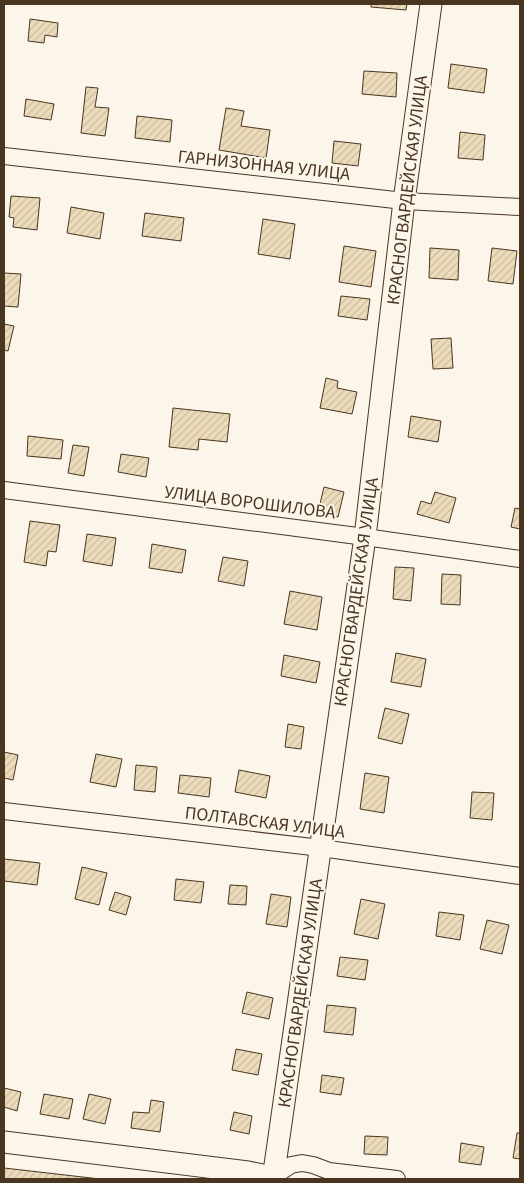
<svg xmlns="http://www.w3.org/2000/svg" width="524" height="1183" font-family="'Source Sans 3',sans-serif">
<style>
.building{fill:url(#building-hatch);stroke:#4a3520}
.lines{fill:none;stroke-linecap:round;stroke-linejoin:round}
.minor-casing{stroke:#4a3520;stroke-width:18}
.tertiary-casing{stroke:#4a3520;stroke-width:23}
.minor{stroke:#fbf6e9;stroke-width:16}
.tertiary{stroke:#fbf6e9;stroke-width:21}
.labels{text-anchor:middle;stroke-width:4;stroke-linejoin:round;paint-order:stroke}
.street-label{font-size:18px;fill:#4a3520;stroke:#fbf6e9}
</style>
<defs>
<pattern id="building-hatch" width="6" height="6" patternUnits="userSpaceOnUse" patternTransform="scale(1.25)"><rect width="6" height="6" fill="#ecdcbc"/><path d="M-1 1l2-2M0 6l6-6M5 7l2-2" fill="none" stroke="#ccbda1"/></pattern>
</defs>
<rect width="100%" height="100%" fill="#fbf6e9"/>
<g class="building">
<path d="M371,4H407L406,10L371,7Z"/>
<path d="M30,19L58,23L57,37L45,35L44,43L28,41Z"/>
<path d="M451,64L487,69L484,93L448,88Z"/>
<path d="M364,71L397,73L396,97L362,94Z"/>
<path d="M86,87L98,88L95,107L109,108L105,136L81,133Z"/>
<path d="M26,99L54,104L51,120L24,116Z"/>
<path d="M226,108L244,111L241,126L270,130L266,158L219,150Z"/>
<path d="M137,116L172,120L170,142L135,138Z"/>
<path d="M460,132L485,135L483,160L458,158Z"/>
<path d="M334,141L361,144L358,166L332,163Z"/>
<path d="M11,196L40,198L37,230L13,227L14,218L9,217Z"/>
<path d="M71,207L104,213L100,239L67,233Z"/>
<path d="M145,213L184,218L181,241L142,236Z"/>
<path d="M263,219L295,224L290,259L258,254Z"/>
<path d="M344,246L376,251L371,287L339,282Z"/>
<path d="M430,248L459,250L458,280L429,278Z"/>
<path d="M492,248L517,251L513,284L488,281Z"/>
<path d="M4,273L21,274L18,307L4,306Z"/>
<path d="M341,296L370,299L367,320L338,316Z"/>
<path d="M4,324L14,326L8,351L4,350Z"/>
<path d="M451,338L453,368L433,369L431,339Z"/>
<path d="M326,378L338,381L337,388L357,392L352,414L320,408Z"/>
<path d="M173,408L230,414L227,442L199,439L198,450L169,447Z"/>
<path d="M411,416L441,421L438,442L408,437Z"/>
<path d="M28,436L63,440L61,459L27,456Z"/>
<path d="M73,445L89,447L84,476L68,473Z"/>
<path d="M121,454L149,458L146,477L118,472Z"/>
<path d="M324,487L344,492L338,517L318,512Z"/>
<path d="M435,492L456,498L449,523L417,514L421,501L431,504Z"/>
<path d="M515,508L520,509V529L511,527Z"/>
<path d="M30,521L60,525L56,552L48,551L46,566L24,562Z"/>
<path d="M87,534L116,538L112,566L83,561Z"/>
<path d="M152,544L186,550L182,573L149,568Z"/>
<path d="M223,557L248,561L244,586L218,581Z"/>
<path d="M395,567L414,568L411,601L393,599Z"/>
<path d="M442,574L461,575L460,605L441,604Z"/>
<path d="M290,591L322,597L317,630L284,624Z"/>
<path d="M396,653L426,659L421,687L391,682Z"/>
<path d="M284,655L320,662L316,683L281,676Z"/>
<path d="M385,708L409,714L402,744L378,738Z"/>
<path d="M288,724L304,727L301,749L285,747Z"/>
<path d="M4,752L18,755L13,780L4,778Z"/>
<path d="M96,754L122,759L116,787L90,782Z"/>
<path d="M136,765L157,767L155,792L134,790Z"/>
<path d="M239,770L270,776L266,798L235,792Z"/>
<path d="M365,773L389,777L384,813L360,809Z"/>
<path d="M180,775L211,778L209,797L178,793Z"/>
<path d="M472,792L494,793L492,820L470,818Z"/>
<path d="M4,859L40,863L37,885L4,881Z"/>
<path d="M82,867L107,873L99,905L75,899Z"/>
<path d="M176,879L204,882L201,903L174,900Z"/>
<path d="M230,885L247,886L246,905L228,904Z"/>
<path d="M115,892L131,897L126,915L109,910Z"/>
<path d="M271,894L291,897L287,927L266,924Z"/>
<path d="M361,899L385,904L378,939L354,934Z"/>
<path d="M439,912L464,915L460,940L436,936Z"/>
<path d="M487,920L509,925L502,954L480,949Z"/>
<path d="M340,957L368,960L365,980L337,976Z"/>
<path d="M247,992L273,998L269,1019L242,1013Z"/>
<path d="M327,1005L356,1008L353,1035L324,1032Z"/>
<path d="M236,1049L262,1054L258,1075L232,1070Z"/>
<path d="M322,1075L344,1078L341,1095L320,1092Z"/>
<path d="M4,1088L21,1092L17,1111L4,1107Z"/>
<path d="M44,1094L73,1099L69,1119L40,1114Z"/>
<path d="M89,1094L111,1099L105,1124L83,1119Z"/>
<path d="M151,1100L164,1102L160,1132L131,1128L133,1112L149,1113Z"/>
<path d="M234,1112L252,1116L249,1134L230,1130Z"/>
<path d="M517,1133H520V1159L513,1158Z"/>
<path d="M365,1136L388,1137L387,1155L364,1154Z"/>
<path d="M461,1143L484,1147L481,1165L459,1162Z"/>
<path d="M4,1168L100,1179H4Z"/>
</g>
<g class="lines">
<defs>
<g id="minor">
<path d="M4,156L404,201L520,207"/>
<path d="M4,490L365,537L520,559"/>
<path d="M4,811L321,848L520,876"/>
<path d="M273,1177L291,1165L302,1163L313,1165L329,1171L397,1179"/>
</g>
<g id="tertiary">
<path d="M4,1142L248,1172L273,1177"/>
<path d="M273,1179L365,537L404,201L431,4"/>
</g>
</defs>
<use href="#minor" class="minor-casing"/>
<use href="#tertiary" class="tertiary-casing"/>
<use href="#minor" class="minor"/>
<use href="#tertiary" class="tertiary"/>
</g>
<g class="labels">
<g class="street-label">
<text transform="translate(264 165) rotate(6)" y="6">ГАРНИЗОННАЯ УЛИЦА</text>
<text transform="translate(407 190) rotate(-83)" y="6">КРАСНОГВАРДЕЙСКАЯ УЛИЦА</text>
<text transform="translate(250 502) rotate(7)" y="6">УЛИЦА ВОРОШИЛОВА</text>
<text transform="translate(356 592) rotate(-82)" y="6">КРАСНОГВАРДЕЙСКАЯ УЛИЦА</text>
<text transform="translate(265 822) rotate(7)" y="6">ПОЛТАВСКАЯ УЛИЦА</text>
<text transform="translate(300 993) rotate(-82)" y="6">КРАСНОГВАРДЕЙСКАЯ УЛИЦА</text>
</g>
</g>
<rect width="524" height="1183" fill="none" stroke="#4a3520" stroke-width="10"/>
</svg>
